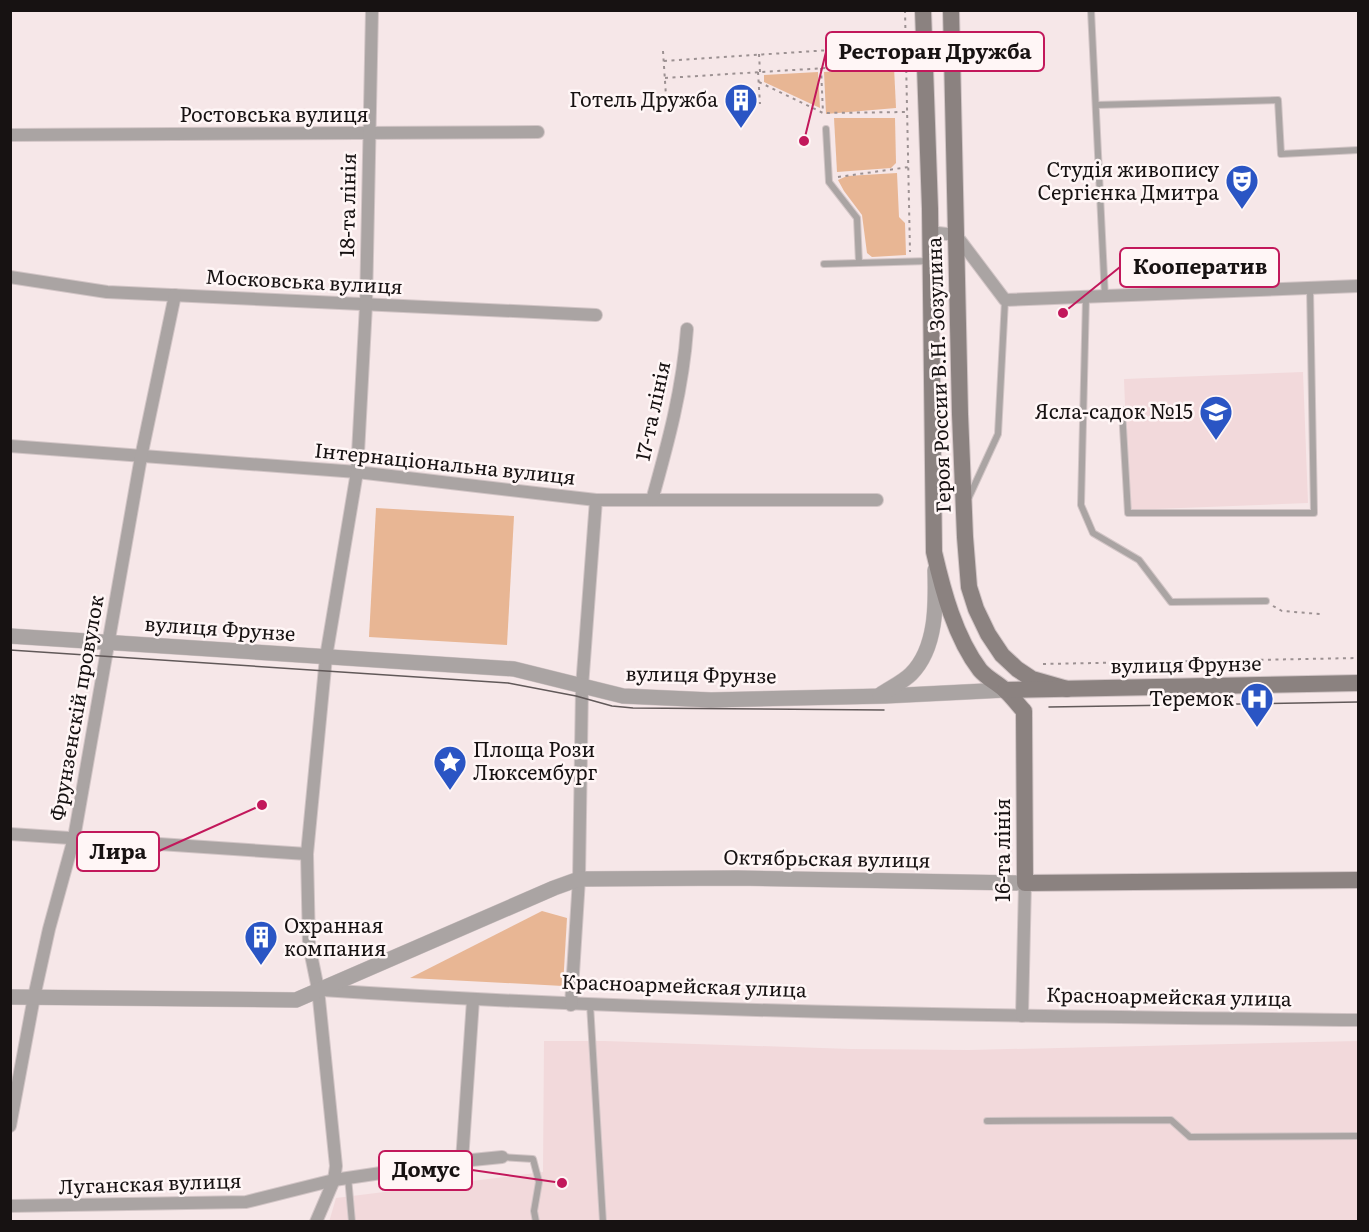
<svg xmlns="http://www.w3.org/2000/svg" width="1369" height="1232" font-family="Literata,serif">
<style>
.built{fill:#f2d9db}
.green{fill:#e8b694}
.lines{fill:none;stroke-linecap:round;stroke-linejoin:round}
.service-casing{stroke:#d2c5c6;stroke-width:8}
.minor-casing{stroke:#d2c5c6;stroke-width:14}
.tertiary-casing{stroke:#d2c5c6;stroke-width:16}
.secondary-casing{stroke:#d2c5c6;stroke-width:18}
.path{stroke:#9c9192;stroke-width:2;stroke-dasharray:3 4.5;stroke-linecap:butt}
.service{stroke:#aaa4a3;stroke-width:6}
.minor{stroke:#aaa4a3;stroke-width:12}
.tertiary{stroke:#aaa4a3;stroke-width:15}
.secondary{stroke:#8b8280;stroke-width:16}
.tram{stroke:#615959;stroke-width:1.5}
.labels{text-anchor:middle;stroke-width:5;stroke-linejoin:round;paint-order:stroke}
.poi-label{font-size:20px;fill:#171212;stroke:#fff6f6;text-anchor:end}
.street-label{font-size:20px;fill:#171212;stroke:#fff6f6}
.leader{fill:none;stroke:#c2185b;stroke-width:2}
.callout-dot{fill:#c2185b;stroke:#fff6f6;stroke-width:2}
.callout{fill:#fff6f6;stroke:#c2185b;stroke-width:2}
.callout-label{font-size:21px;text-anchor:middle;font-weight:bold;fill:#171212}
</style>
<rect width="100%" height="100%" fill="#f6e7e8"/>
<g class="built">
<path d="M1303,372L1308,503L1129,510L1124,379Z"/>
<path d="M544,1041H604L851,1049L969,1050L1358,1041V1221L329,1222L336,1198L543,1172Z"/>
</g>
<g class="green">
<path d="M894,67L896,108L826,114L824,72Z"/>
<path d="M818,72L820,108L764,82V75Z"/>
<path d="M834,118H895L896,163L891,168L837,172Z"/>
<path d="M897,173L899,217L905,223L906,255L872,257L867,253L862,215L844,191L838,180L847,176Z"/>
<path d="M376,508L514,516L507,645L369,637Z"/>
<path d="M542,911L567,918L563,986L410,978Z"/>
</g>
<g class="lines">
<defs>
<g id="service">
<path d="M1091,10L1105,297"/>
<path d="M1096,105L1278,100L1281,154L1358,150"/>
<path d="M826,129L829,182L857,218L859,263"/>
<path d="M824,264L929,261"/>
<path d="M1086,297L1081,505L1093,533L1139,560L1171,602L1266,601"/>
<path d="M1122,410L1128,513H1314L1310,288"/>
<path d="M969,497L998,434L1005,300"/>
<path d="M590,1004L603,1222"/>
<path d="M987,1121L1171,1120L1190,1137L1358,1136"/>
<path d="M502,1157L533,1159L539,1182L534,1211L536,1222"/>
<path d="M348,1177L352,1222"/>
</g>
<g id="minor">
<path d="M10,135L538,132"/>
<path d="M929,232L956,235L1005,300L1358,286"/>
<path d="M10,277L107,292L596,315"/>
<path d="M10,446L357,472L596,500H877"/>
<path d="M652,500C668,443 683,388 687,329"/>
<path d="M10,834L307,854"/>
<path d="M322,990C667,1013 1013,1016 1358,1020"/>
<path d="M571,1005L579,879L582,687L596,500"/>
<path d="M1022,1016L1025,883"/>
<path d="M10,1126L34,997L49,929L74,838L141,457L175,295"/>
<path d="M462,1161L473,1000"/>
<path d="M10,1206L246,1202L334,1180L462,1161L502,1157"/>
<path d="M316,1222L334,1180L336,1166L318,989L309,945L307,854L326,657L357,472L366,305L372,10"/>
</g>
<g id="tertiary">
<path d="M10,636L514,669L623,696L711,700L885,696L1005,690"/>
<path d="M880,695C890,688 903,682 911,674C937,648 936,603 935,570"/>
<path d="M10,997L296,1000L554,888L579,879L737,878L1025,883"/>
</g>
<g id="secondary">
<path d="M923,10L930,209L934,552C943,591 955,637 980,670C988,679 996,682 1005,690C1012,696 1018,705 1024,711L1025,883L1358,880"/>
<path d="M951,10L960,414L965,537L969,587L976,609L988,634L1002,655L1017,669L1032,679L1067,689"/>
<path d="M1005,690L1358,683"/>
</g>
</defs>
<use href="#service" class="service-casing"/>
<use href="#minor" class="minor-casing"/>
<use href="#tertiary" class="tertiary-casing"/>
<use href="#secondary" class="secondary-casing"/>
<g class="path">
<path d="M905,10L910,252"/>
<path d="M663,51L666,96"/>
<path d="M759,54L760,72"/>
<path d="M664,61L906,45"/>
<path d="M821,68L823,113"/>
<path d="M758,72L760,104"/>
<path d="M665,78L906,63"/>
<path d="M759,82L823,113L908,112"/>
<path d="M838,177L909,167"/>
<path d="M1273,606L1282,611L1320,614"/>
<path d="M1043,664L1358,658"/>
</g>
<use href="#service" class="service"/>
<use href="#minor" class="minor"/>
<use href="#tertiary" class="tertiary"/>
<use href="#secondary" class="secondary"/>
<g class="tram">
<path d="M10,650L508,683L576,696L612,706L633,708L884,710"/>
<path d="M1049,707L1358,702"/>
</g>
</g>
<defs>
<symbol id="building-pin" viewBox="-11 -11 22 30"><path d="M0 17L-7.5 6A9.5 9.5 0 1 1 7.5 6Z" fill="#2a55c4" stroke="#fff6f6"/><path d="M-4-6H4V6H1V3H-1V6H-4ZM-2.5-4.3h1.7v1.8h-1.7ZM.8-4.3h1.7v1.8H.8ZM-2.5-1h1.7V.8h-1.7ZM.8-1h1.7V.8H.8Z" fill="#fff"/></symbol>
<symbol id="theatre-pin" viewBox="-11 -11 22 30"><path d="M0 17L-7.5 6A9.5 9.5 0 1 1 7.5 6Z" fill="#2a55c4" stroke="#fff6f6"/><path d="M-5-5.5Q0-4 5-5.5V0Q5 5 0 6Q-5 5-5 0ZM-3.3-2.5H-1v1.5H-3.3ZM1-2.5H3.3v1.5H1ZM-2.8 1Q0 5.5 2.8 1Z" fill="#fff"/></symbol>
<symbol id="school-pin" viewBox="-11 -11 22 30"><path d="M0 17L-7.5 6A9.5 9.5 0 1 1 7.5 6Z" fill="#2a55c4" stroke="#fff6f6"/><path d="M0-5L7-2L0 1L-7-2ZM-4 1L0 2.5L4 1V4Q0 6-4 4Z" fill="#fff"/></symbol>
<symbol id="hospital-pin" viewBox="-11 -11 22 30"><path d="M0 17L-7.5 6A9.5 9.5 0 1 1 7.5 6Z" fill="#2a55c4" stroke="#fff6f6"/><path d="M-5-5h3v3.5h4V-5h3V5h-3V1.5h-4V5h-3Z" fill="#fff"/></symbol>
<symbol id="sight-pin" viewBox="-11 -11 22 30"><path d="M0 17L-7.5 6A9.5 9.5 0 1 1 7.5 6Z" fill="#2a55c4" stroke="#fff6f6"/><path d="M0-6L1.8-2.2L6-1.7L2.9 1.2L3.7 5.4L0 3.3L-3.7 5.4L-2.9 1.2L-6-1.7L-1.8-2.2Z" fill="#fff"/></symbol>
</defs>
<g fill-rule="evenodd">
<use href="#building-pin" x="722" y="81" width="38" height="52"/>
<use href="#theatre-pin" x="1223" y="162" width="38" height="52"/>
<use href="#school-pin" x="1197" y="393" width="38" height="52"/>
<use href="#hospital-pin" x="1238" y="680" width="38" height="52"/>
<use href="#sight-pin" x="431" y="743" width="38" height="52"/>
<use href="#building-pin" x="242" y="918" width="38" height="52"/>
</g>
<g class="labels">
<g class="poi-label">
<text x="718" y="107">Готель Дружба</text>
<text x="1219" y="177">Студія живопису<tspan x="1219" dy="23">Сергієнка Дмитра</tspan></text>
<text x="1193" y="419">Ясла-садок №15</text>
<text x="1234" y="706">Теремок</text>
<text x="473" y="757" text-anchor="start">Площа Рози<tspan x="473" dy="23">Люксембург</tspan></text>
<text x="284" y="933" text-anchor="start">Охранная<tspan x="284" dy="23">компания</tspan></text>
</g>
<g class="street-label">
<text x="274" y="122">Ростовська вулиця</text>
<text transform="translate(348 205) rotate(-89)" y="7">18-та лінія</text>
<text transform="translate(304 282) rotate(3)" y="7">Московська вулиця</text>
<text transform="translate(939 375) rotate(-92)" y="7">Героя России В.Н. Зозулина</text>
<text transform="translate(653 411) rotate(-78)" y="7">17-та лінія</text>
<text transform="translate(445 464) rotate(6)" y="7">Інтернаціональна вулиця</text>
<text transform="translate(220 629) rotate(4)" y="7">вулиця Фрунзе</text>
<text transform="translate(1186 665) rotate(-1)" y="7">вулиця Фрунзе</text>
<text transform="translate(701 675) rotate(1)" y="7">вулиця Фрунзе</text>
<text transform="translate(77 708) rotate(-80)" y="7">Фрунзенскій провулок</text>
<text transform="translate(1003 850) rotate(-90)" y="7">16-та лінія</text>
<text transform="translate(827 859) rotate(1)" y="7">Октябрьская вулиця</text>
<text transform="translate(684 986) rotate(2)" y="7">Красноармейская улица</text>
<text transform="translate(1169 997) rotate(1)" y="7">Красноармейская улица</text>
<text transform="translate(150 1184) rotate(-2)" y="7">Луганская вулиця</text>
</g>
</g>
<path class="leader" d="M804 141L826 52M1063 313L1120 267M262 805L159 851M562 1183L472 1170"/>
<g class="callout-dot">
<circle cx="804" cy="141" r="6"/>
<circle cx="1063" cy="313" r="6"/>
<circle cx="262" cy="805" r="6"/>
<circle cx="562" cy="1183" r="6"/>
</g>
<g class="callout">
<rect x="826" y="32" width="218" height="39" rx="6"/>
<rect x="1120" y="248" width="159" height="39" rx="6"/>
<rect x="77" y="832" width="82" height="39" rx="6"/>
<rect x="379" y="1151" width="93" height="39" rx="6"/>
</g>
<g class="callout-label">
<text x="935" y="59">Ресторан Дружба</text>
<text x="1200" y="274">Кооператив</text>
<text x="118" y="859">Лира</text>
<text x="426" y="1177">Домус</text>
</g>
<rect width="1369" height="1232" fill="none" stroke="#171212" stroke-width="24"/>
</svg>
